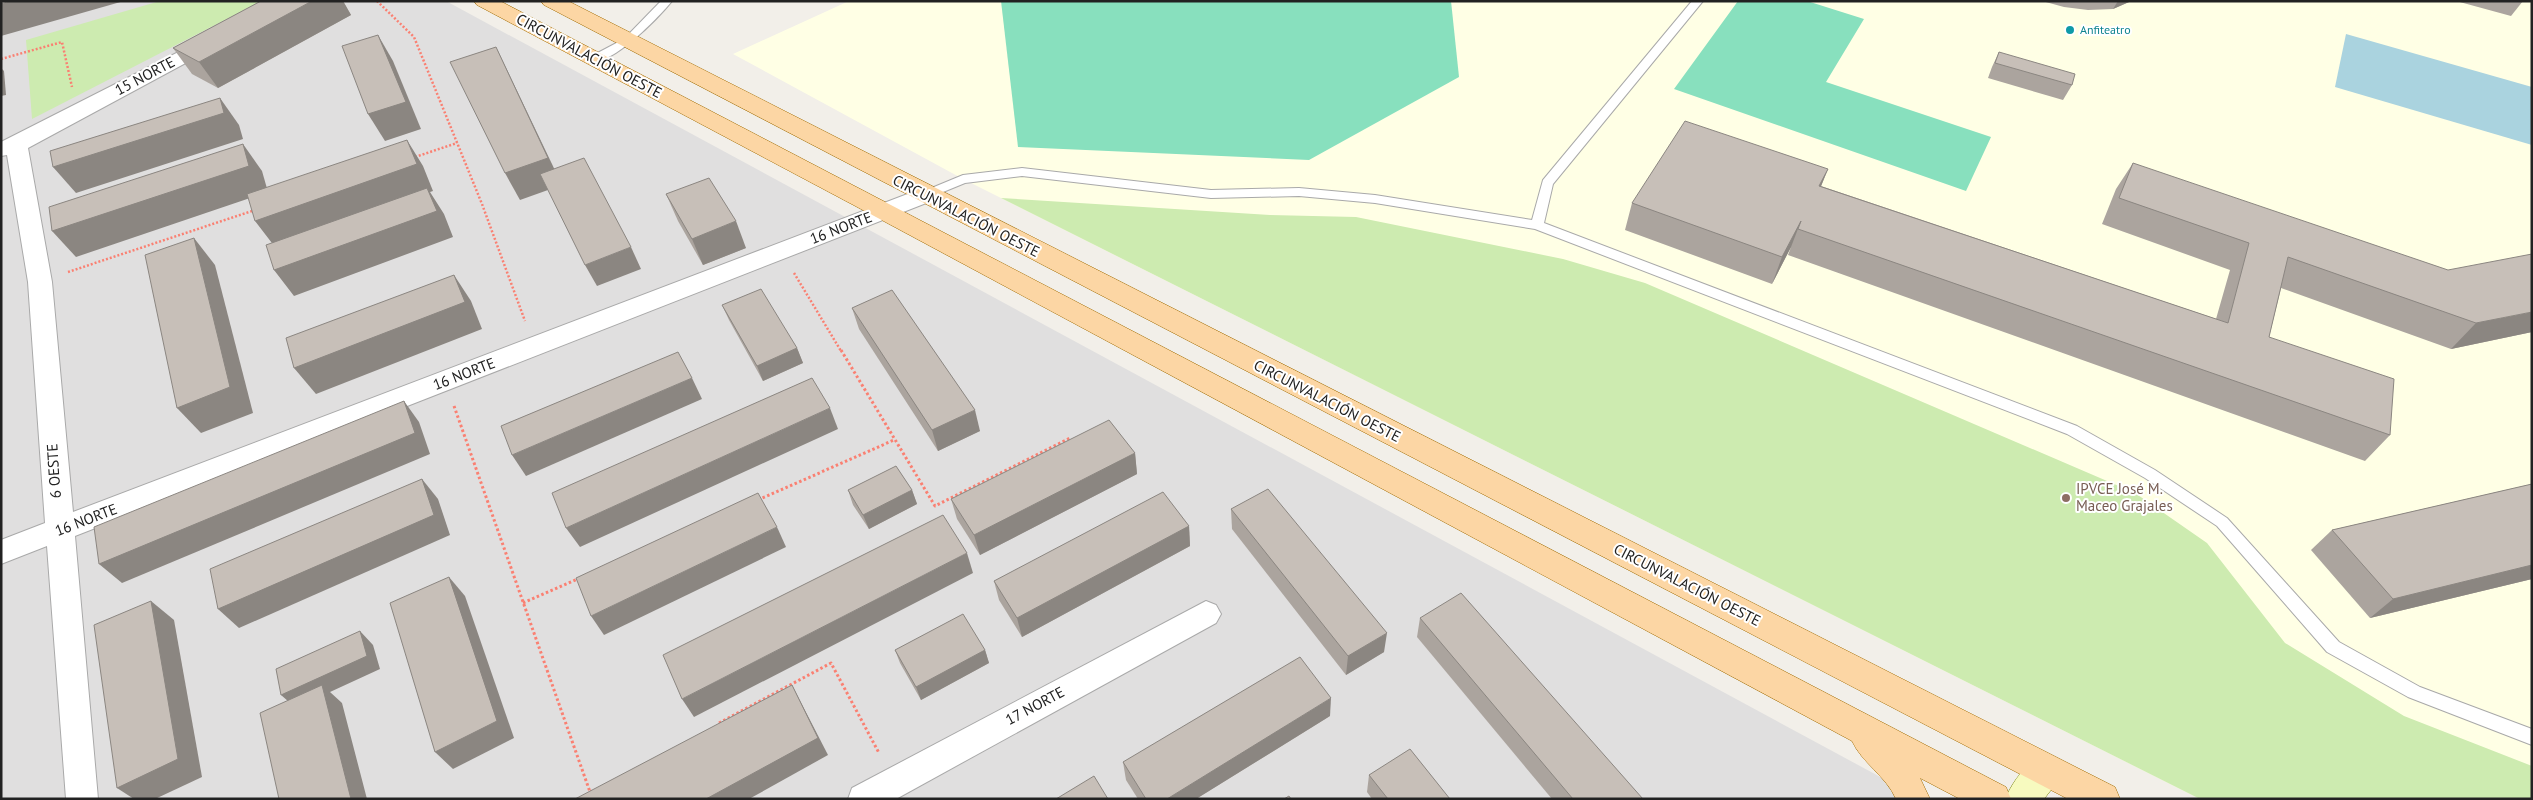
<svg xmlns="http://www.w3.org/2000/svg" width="2533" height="800" font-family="'PT Sans',sans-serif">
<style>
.residential{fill:#e0dfdf}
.education{fill:#ffffe5}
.grass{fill:#cdebb0}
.pitch{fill:#88e0be}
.water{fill:#aad3df}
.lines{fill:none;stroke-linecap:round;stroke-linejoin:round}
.service-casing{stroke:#a9a9a9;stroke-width:2}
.minor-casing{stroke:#a9a9a9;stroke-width:2}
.secondary-casing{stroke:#707d05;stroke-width:1}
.primary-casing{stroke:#a06b00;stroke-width:1}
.path-far1{stroke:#fa8072;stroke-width:2.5;stroke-dasharray:2 2;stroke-linecap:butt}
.path{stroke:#fa8072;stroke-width:3;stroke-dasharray:2.5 2.5;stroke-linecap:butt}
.service{fill:#fff;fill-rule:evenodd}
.minor{fill:#fff;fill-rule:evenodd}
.secondary{fill:#f7fabf;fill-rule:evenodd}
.primary{fill:#fcd6a4;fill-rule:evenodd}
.wall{fill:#aba49e}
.shaded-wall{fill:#8b8681}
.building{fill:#c7bfb8;stroke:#8b8681}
.culture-dot{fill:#0f9aa8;stroke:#fff;stroke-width:2}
.education-dot{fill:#8d6e63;stroke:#fff;stroke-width:2}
.labels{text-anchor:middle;stroke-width:4;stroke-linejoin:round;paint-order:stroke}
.far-culture-label{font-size:12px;fill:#0d838f;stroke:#fff;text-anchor:start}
.street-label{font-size:15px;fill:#222;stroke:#fff}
.education-label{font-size:15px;fill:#785e54;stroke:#fff;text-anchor:start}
</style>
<rect width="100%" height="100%" fill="#f2efe9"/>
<path class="residential" d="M1,1H446L1921,799H1Z"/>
<path class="education" d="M849,1H2532V799H2200L963,179L733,54Z"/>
<g class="grass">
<path d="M160,1H262L32,119L26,40Z"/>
<path d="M1001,198L1270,215L1356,217L1563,259L1645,283L2135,493L2207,543L2285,643L2404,716L2532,766V799H2200Z"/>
</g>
<g class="pitch">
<path d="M1001,1H1451L1459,77L1309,160L1018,147Z"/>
<path d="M1738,1H1807L1864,19L1826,82L1991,137L1966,191L1674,89Z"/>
</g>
<path class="water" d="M2346,34L2532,87V145L2335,87Z"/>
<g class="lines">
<defs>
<g id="service">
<path d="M661,1H672C659,17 611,67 590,61V57L624,39Z"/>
<path d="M1692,1H1703L1553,184L1544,223L2077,426L2155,470L2227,518L2339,642L2420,687L2532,729V745L2408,697L2327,652L2217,526L2145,478L2067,434L1535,229L1375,203L1299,196L1211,198L1022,176L965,183L926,199L920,195L922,192L963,175L1022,168L1211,190L1299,188L1375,195L1532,220L1543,180Z"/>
</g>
<g id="minor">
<path d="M212,35L219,37L222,41L219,45L28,148L52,282L73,512L918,190L926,187L934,190L937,195L934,200L75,536L98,799H66L47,546L1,564V540L45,523L28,282L7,155L1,156V142Z"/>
<path d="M1206,601L1216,605L1221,614L1216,623L896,799H848L852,788Z"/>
</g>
<path id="secondary" d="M2046,754L2058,759L2063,770L2058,781L2044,799H2005C2013,781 2027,761 2046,754Z"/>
<g id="primary">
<path d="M474,1H500L2006,787L2011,799H1960L1920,778L1930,799H1896C1886,776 1862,763 1852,741L876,217L477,5Z"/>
<path d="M541,1H568L2115,787L2120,799H2068L544,5Z"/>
</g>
</defs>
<use href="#service" class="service-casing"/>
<use href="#minor" class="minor-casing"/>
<use href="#secondary" class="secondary-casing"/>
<use href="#primary" class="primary-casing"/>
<g class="path-far1">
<path d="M377,1L414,37L482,204L525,321"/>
<path d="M1,59L62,42L72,87"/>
<path d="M415,157L457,143"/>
<path d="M68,272L255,210"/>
<path d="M794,273L841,351"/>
</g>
<g class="path">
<path d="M841,350L935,506L1070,438"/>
<path d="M454,406L590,792L592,791"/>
<path d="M758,500L894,440"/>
<path d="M523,603L580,578"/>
<path d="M719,723L831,663L879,753"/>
</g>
<use href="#service" class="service"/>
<use href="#minor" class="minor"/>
<use href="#secondary" class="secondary"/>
<use href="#primary" class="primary"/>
</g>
<g class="wall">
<path d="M261,1H343L351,15L218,88L192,74L173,48Z"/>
<path d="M2042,1H2130L2129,2L2113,9L2088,10L2064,7Z"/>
<path d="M2456,1H2523L2511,16Z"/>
<path d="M1999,52L2072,85L2063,100L1988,78L1992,67Z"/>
<path d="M2133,163L2532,332L2451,349L2281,288L2269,337L2390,435L2365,461L1788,255L1791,247L1772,284L1625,230L1632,203L1828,169L1821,186L2216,319L2230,270L2102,224L2116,189Z"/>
<path d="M666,194L746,248L703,265L678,221Z"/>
<path d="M722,305L797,348L803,363L763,381L729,320Z"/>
<path d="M852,308L980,431L938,451L859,329Z"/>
<path d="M1135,453L1137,474L980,555L957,519L951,499Z"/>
<path d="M2532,484V579L2370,618L2311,550L2332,530Z"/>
<path d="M848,490H912L917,504L869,529L853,505Z"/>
<path d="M1231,509L1384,652L1346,675L1232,529Z"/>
<path d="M1189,526L1190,546L1022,637L999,600L994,581Z"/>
<path d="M1420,618L1643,799H1552L1417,637Z"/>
<path d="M895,650H985L989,663L921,700L900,663Z"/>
<path d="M1330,716L1196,799H1138L1126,780L1123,762Z"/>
<path d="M1369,775L1450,799H1372L1367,792Z"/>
</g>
<g class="shaded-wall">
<path d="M10,1H124L1,36V4Z"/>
<path d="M312,1H343L351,15L218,88L199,62Z"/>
<path d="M2118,1H2130L2129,2L2113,9Z"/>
<path d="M378,35L393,61L421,129L385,141L368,114Z"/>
<path d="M496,47L509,74L562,185L520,200L505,173Z"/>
<path d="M1,68L4,71L6,95L1,96Z"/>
<path d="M220,98L239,125L243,139L76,193L53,167Z"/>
<path d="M407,140L423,166L433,191L430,192L444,214L453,237L294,296L274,270L275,247L255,221Z"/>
<path d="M243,144L262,171L268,192L76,257L52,231Z"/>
<path d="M1828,169L1817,196L1819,186Z"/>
<path d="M736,221L746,248L703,265L692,239Z"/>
<path d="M1801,221L1791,247L1772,284L1782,257Z"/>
<path d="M194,238L215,265L253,413L201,433L177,408Z"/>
<path d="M631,247L641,269L597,286L585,265Z"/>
<path d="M454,275L471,301L482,329L316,394L294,368Z"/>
<path d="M2532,312V332L2451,349L2476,323Z"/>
<path d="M797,348L803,363L763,381L757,366Z"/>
<path d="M692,378L702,399L526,476L512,455Z"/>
<path d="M404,401L419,422L430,454L122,583L99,564Z"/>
<path d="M830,408L838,429L580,547L566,528Z"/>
<path d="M975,410L980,431L938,451L932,430Z"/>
<path d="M1135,453L1137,474L980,555L974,535Z"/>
<path d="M422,479L438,499L450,535L239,628L218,609Z"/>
<path d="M912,490L917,504L869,529L863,515Z"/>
<path d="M1189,526L1190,546L1022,637L1017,618Z"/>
<path d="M777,527L786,547L604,635L591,616Z"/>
<path d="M967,553L973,573L694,717L682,699Z"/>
<path d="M2532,565V579L2370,618L2393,599Z"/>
<path d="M449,577L465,596L514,738L453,769L435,752Z"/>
<path d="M151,601L174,620L202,777L155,799H134L117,788Z"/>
<path d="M360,631L373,645L380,669L330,692L342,703L367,799H351L296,708L281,695Z"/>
<path d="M1387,633L1384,652L1346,675L1348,656Z"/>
<path d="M985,650L989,663L921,700L916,687Z"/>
<path d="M792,685L828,755L749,799H706Z"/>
<path d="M1331,698L1330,716L1196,799H1167Z"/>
</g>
<g class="building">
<path d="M1,1H10L1,4Z"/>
<path d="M261,1H312L199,62L173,48Z"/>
<path d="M378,35L406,102L368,114L342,46Z"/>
<path d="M496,47L548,158L505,173L450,62Z"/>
<path d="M1999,52L2075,74L2072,85L1995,63Z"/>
<path d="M220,98L224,113L53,167L50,151Z"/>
<path d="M1685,121L1828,169L1819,186L2228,323L2249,243L2119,198L2133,163L2448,270L2532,254V312L2476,323L2288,257L2269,337L2394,379L2390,435L1798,229L1801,221L1782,257L1632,203Z"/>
<path d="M407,140L417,164L255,221L247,194Z"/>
<path d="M243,144L249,166L52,231L49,207Z"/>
<path d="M584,158L631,247L585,265L540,174Z"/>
<path d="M709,178L736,221L692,239L666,194Z"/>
<path d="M427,188L437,211L274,270L266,245Z"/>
<path d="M194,238L230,387L177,408L145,255Z"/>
<path d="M454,275L465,302L294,368L286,338Z"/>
<path d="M761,289L797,348L757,366L722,305Z"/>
<path d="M892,290L975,410L932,430L852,308Z"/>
<path d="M678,352L692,378L512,455L501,426Z"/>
<path d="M812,378L830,408L566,528L552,493Z"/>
<path d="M404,401L415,433L99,564L94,527Z"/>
<path d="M1109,420L1135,453L974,535L951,499Z"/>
<path d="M896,466L912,490L863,515L848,490Z"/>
<path d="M422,479L434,515L218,609L210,569Z"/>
<path d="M2532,484V565L2393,599L2332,530Z"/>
<path d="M1268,489L1387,633L1348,656L1231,509Z"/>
<path d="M1163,492L1189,526L1017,618L994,581Z"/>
<path d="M758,493L777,527L591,616L576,578Z"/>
<path d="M943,515L967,553L682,699L663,655Z"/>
<path d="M449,577L497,721L435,752L390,603Z"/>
<path d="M1461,593L1643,799H1573L1420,618Z"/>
<path d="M151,601L178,759L117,788L94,625Z"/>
<path d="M963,614L985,650L916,687L895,650Z"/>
<path d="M360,631L367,656L281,695L276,669Z"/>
<path d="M1300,657L1331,698L1167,799H1146L1123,762Z"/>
<path d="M322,685L351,799H279L260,713Z"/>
<path d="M792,685L818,738L706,799H575Z"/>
<path d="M1410,749L1450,799H1388L1369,775Z"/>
<path d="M1094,776L1108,799H1056Z"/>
<path d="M1289,796L1291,799H1284Z"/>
</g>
<circle class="culture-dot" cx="2070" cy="30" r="5"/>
<circle class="education-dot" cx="2066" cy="498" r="5"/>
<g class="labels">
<g class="far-culture-label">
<text x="2080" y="34">Anfiteatro</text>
</g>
<g class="street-label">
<text transform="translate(589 56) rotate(28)" y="5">CIRCUNVALACIÓN OESTE</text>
<text transform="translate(145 76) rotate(-28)" y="5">15 NORTE</text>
<text transform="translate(966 216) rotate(27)" y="5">CIRCUNVALACIÓN OESTE</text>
<text transform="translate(841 228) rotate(-21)" y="5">16 NORTE</text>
<text transform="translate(464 374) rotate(-21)" y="5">16 NORTE</text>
<text transform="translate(1327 401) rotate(27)" y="5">CIRCUNVALACIÓN OESTE</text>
<text transform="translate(54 471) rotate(-94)" y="5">6 OESTE</text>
<text transform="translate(86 520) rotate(-21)" y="5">16 NORTE</text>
<text transform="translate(1687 585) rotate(27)" y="5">CIRCUNVALACIÓN OESTE</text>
<text transform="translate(1035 706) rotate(-28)" y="5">17 NORTE</text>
</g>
<g class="education-label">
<text x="2076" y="494">IPVCE José M.<tspan x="2076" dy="17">Maceo Grajales</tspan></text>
</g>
</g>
<rect width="2533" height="800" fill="none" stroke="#222222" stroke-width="5"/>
</svg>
